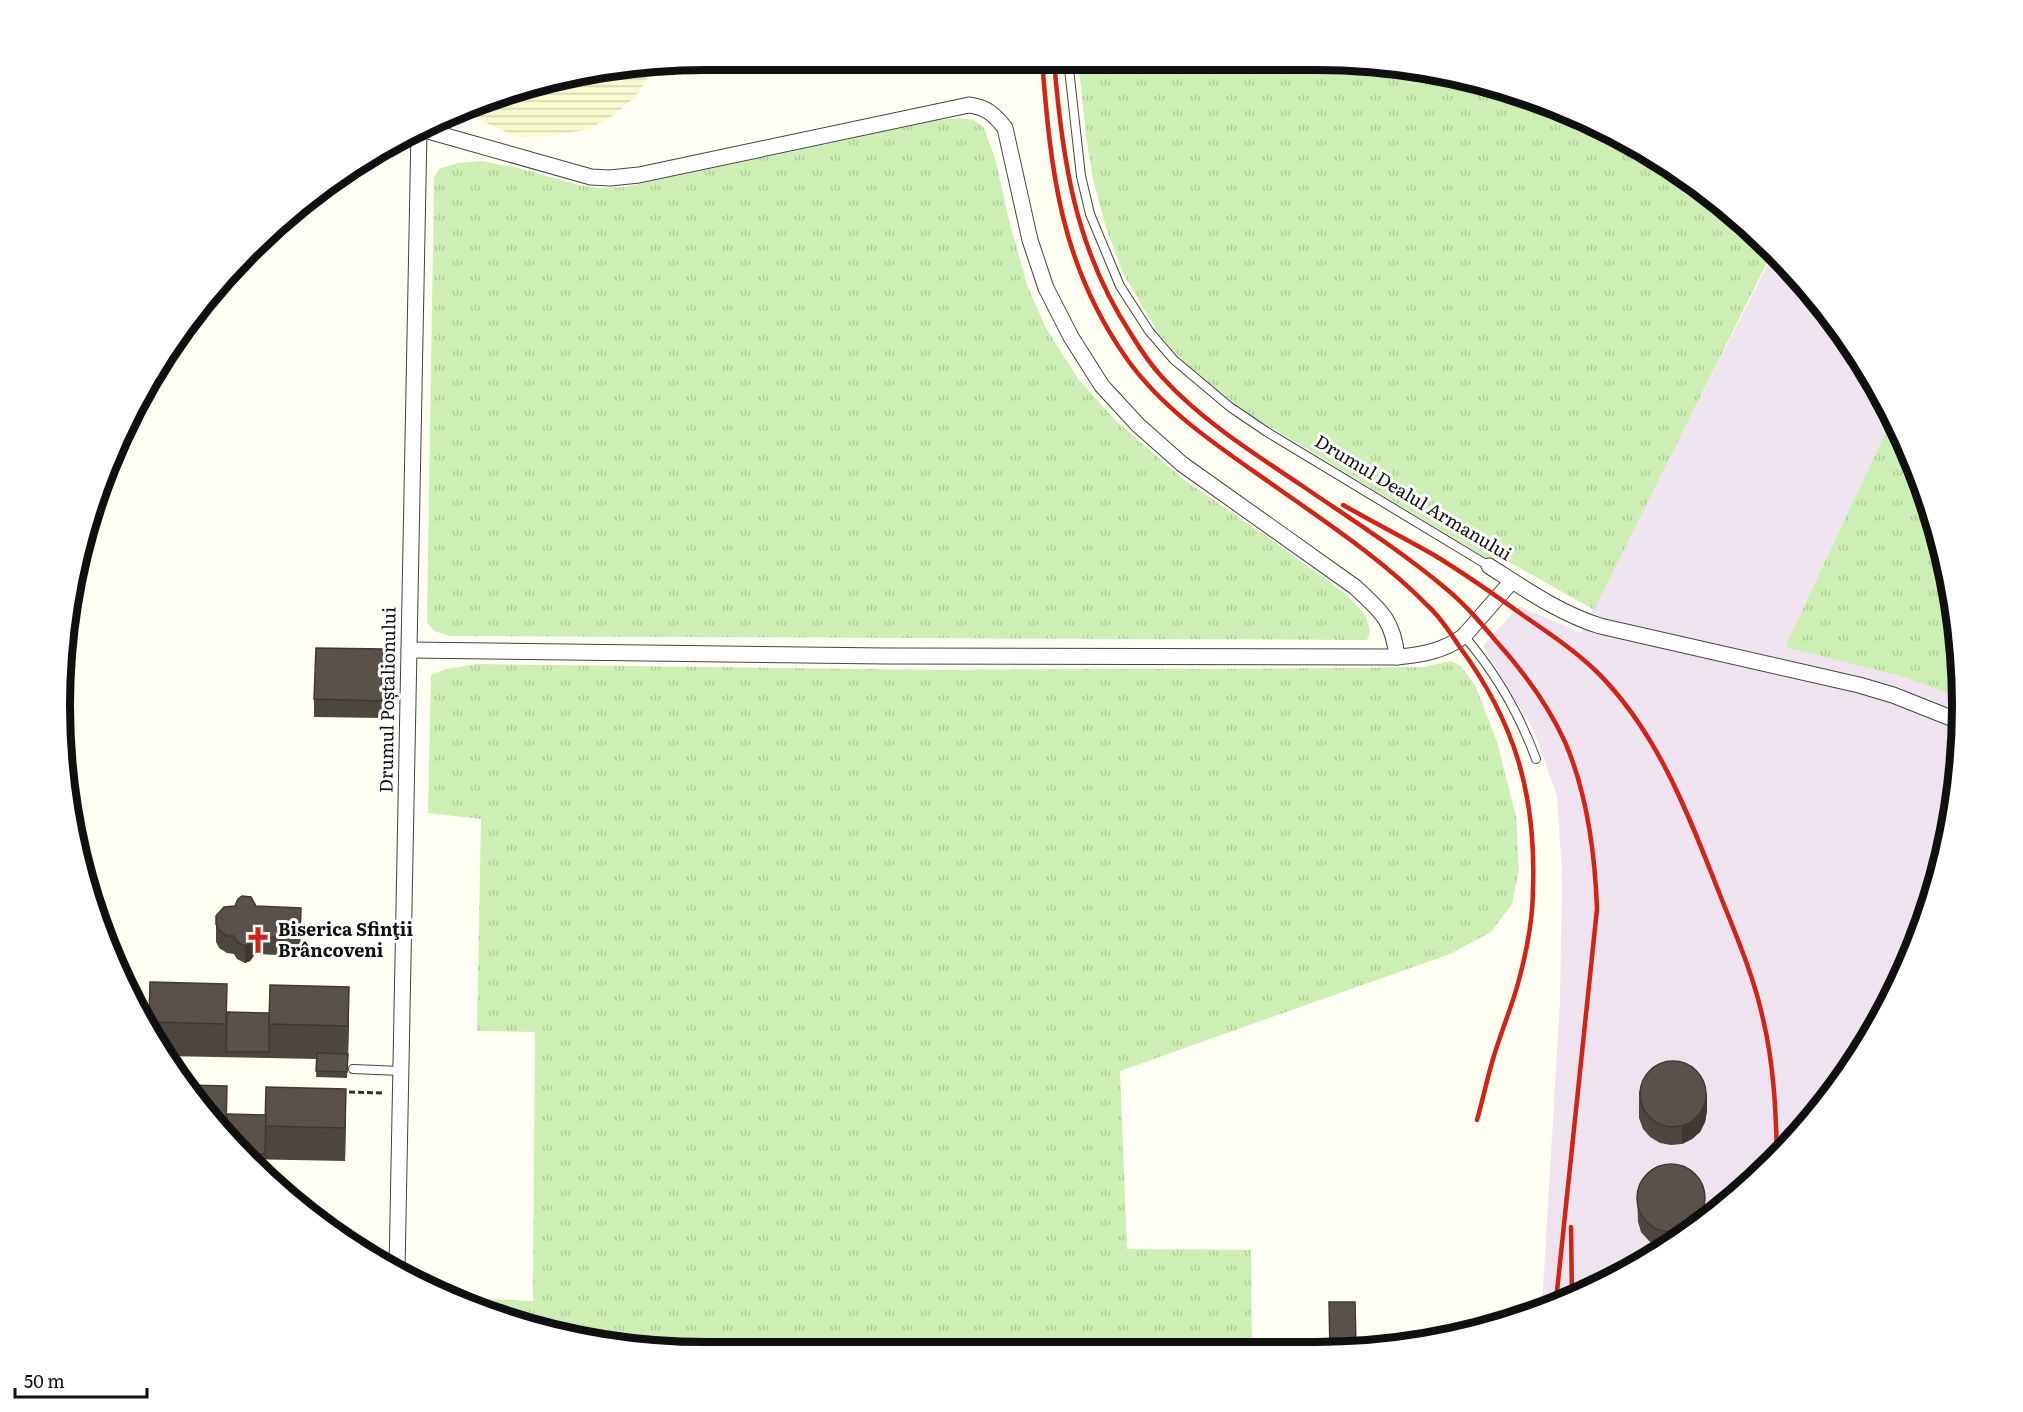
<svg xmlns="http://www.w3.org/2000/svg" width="2023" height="1412" font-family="Literata,serif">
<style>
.industrial{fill:#efe3ef}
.farmland{fill:url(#farmland-rules)}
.grass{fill:url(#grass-tufts)}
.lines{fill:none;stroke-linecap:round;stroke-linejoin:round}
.lane-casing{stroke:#434343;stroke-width:10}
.street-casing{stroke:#434343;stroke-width:17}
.path{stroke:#323232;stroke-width:3;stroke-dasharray:6 3;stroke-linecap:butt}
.lane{stroke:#fff;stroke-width:8}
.street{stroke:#fff;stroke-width:15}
.rail{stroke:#d12416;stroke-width:4.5}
.wall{fill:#4d4740}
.shaded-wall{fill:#3f3934}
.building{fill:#5a524a;stroke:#3f3934;stroke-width:1.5}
.labels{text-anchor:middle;stroke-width:6;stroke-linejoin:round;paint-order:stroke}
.street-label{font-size:18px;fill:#101010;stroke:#fff}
.poi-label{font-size:18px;font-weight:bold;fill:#101010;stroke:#fff;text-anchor:start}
.rim{fill:none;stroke:#101010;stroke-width:8}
</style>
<defs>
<pattern id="farmland-rules" width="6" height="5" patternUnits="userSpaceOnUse" patternTransform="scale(1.5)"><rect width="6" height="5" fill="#f8f9ce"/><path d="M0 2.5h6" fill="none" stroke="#d4d4b0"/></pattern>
<pattern id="grass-tufts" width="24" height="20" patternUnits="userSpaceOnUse" patternTransform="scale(1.5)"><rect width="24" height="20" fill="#cdefb6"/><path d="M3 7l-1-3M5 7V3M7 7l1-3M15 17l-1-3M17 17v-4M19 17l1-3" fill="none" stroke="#afcc9b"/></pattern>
</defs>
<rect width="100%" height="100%" fill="#fffef2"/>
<path class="industrial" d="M1775,250L1854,347L1892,418L1785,647L1900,676L1947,692L1959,664L1963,706L1951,832L1914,954L1854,1065L1774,1163L1676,1243L1603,1285L1542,1306L1560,1001L1562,872L1557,796L1534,731L1483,646L1519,606L1581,633Z"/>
<path class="farmland" d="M655,67L635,97L611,117L587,129L553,136L517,137L458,110L538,82Z"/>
<g class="grass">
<path d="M1078,60H1317L1443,72L1603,127L1710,193L1774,249L1594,610L1497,555L1488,559L1244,411L1188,367L1158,333L1124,275L1106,228L1093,179L1086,136Z"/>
<path d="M959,118L974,120L984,128L995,158L1009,220L1028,288L1046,328L1079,380L1116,421L1183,479L1273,541L1346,594L1366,616L1370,632L1367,640L450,636L434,631L427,622L434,178L439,169L458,163L481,161L518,168L579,185L599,188L625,187L939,120Z"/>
<path d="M1892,418L1914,459L1951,580L1959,664L1948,693L1900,676L1785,647Z"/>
<path d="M1451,661L1461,666L1475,685L1497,742L1516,816L1519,870L1512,904L1491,932L1450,954L1120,1071L1127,1249L1251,1250L1252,1352H706L580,1340L458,1303L448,1297L533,1301L535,1032L477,1031L481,819L428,813L431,675L446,669L478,664L936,670L1351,668L1423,667Z"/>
</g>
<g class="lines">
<defs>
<g id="lane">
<path d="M1068,60L1081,176L1090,214L1120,286L1149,331L1174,360L1230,407L1267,432L1489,566"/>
<path d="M1464,636C1496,673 1519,713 1536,759"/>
<path d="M353,1069L401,1071"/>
</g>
<g id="street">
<path d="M421,129L591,177L610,178L639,175L969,105C986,107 994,114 1005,128L1030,240L1046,288L1071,337L1102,386L1138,425L1182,464L1355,587C1381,611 1393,620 1397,657"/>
<path d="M1489,566C1525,589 1559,613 1600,626L1859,685L1893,695L1961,722"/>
<path d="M409,650L886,656L1397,657C1421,655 1444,651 1464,636L1512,581"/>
<path d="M397,1270L419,130"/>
</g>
</defs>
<use href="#lane" class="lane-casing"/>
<use href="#street" class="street-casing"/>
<path class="path" d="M349,1092L384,1093"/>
<use href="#lane" class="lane"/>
<use href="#street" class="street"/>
<g class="rail">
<path d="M1042,60C1051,172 1060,264 1127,359C1163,410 1219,447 1269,482C1324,521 1381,558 1428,606C1440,617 1450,632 1459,646C1515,722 1536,794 1533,888C1533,921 1526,955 1517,987C1510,1011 1500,1035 1493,1059C1487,1079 1483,1099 1477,1120"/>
<path d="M1054,60C1062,159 1075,249 1131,334C1140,349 1150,364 1162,377C1201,420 1253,453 1301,485C1349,518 1400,550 1444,587C1464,603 1480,622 1496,641C1523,671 1548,705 1565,742C1587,793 1595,854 1597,909L1556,1301"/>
<path d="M1343,505C1373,522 1404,538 1434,555C1465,574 1495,595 1524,616C1549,633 1574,650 1596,671C1658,732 1689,816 1720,895C1736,935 1754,977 1763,1019C1774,1065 1776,1112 1777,1159"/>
<path d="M1571,1227L1572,1296"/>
</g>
</g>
<g class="wall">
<path d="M383,667L382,718L314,717V699Z"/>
<path d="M256,906L301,925L300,956L255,954L250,961L245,963L237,959L234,954L227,953L219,948L216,942V916Z"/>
<path d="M137,1010L227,1012L349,1021L347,1078L316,1077L317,1059L164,1056Z"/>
<path d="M186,1085L227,1114L266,1115L346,1089L345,1161L246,1159Z"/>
<path d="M1639,1091L1707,1111L1705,1122L1700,1132L1692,1139L1682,1144L1671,1145L1660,1143L1650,1137L1643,1129L1639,1118Z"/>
<path d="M1637,1194L1705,1214L1704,1220L1676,1243L1666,1249L1658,1247L1649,1241L1641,1232L1638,1222Z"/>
</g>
<g class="shaded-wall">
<path d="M255,937V954L250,961L245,963V946Z"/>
<path d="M349,987V1021L348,1060V1026Z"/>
<path d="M346,1089V1123L345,1161V1128Z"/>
<path d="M1707,1093V1111L1705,1122L1700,1132L1692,1139L1682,1144V1127Z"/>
<path d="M1705,1197L1704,1220L1680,1240V1231Z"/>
</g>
<g class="building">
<path d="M316,648L383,649L382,701L314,699Z"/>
<path d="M242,896L251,897L256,906L301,908L300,938L255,937L250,944L245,946L237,942L234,936H227L219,930L216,924V916L224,907L235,906L238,899Z"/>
<path d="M150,982L227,984L226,1024L149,1022Z"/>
<path d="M270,985L349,987L348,1026L269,1024Z"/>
<path d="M137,1010H149V1031Z"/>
<path d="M227,1012L269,1013V1052H226Z"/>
<path d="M317,1053L348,1054L347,1072L316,1071Z"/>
<circle cx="1673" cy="1094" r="33"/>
<path d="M186,1085L227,1086L226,1125H218Z"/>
<path d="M266,1087L346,1089L345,1128L265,1126Z"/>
<path d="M227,1114L266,1115L265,1154L241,1153L227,1136Z"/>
<circle cx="1671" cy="1198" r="34"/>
<path d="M1329,1302H1355L1356,1346H1376L1330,1351Z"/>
</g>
<defs>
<symbol id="church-bare" viewBox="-9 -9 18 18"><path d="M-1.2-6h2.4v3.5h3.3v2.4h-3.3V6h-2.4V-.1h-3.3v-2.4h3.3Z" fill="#d12416" stroke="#fff" stroke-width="2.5" paint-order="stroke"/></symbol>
</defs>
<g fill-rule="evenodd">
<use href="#church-bare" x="239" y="921" width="38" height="38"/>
</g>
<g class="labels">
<g class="street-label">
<text transform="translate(1413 498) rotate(31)" y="6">Drumul Dealul Armanului</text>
<text transform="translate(388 700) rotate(-89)" y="6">Drumul Poștalionului</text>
</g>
<g class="poi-label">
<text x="278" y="936">Biserica Sfinţii<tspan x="278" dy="21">Brâncoveni</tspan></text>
</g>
</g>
<path d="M0 0H2023V1412H0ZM706 70H1316A636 636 0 0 1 1952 706V706A636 636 0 0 1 1316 1342H706A636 636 0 0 1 70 706V706A636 636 0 0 1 706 70Z" fill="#fff" fill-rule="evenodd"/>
<path class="rim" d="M706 70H1316A636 636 0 0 1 1952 706V706A636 636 0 0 1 1316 1342H706A636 636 0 0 1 70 706V706A636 636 0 0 1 706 70Z"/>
<path d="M15 1388v9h132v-9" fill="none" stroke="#101010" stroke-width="3"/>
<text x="24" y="1388" font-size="18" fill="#101010" stroke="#ffffff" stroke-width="4.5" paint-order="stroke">50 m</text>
</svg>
